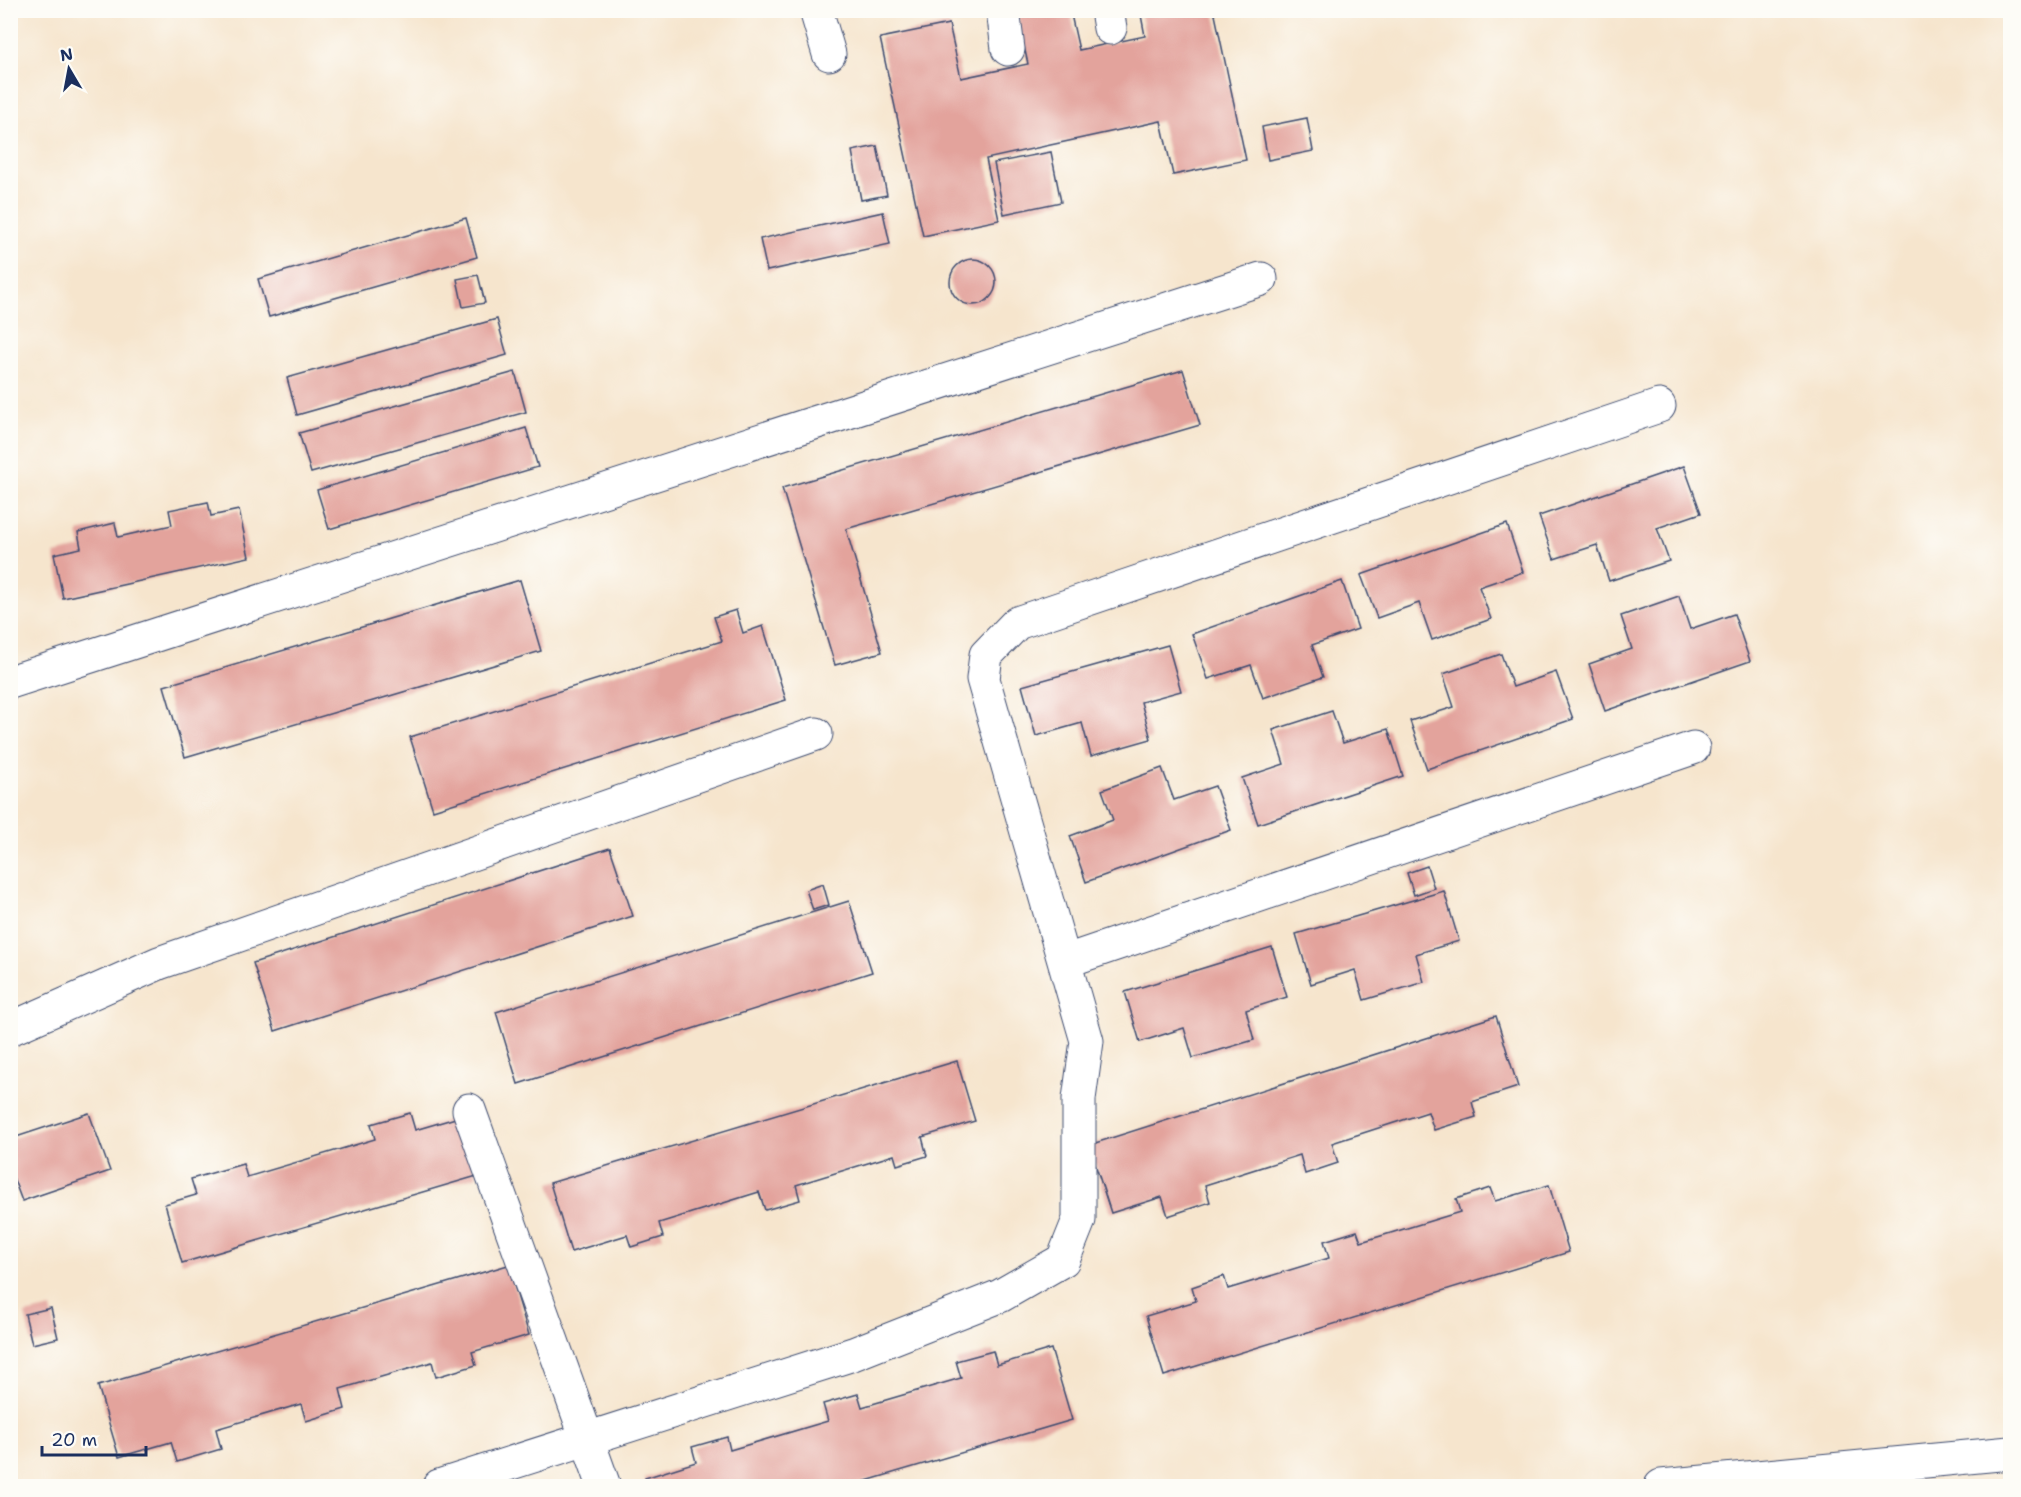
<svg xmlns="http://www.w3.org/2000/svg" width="2021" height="1497" font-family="'Shantell Sans',sans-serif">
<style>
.building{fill:#e3a39c}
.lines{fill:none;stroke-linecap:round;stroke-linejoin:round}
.minor-casing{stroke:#3c4a6f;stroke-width:35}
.minor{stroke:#fff;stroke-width:33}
</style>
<rect width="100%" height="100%" fill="#fdfcf7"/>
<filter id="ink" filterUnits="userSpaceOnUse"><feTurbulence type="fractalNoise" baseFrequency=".0167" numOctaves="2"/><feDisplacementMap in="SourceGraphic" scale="12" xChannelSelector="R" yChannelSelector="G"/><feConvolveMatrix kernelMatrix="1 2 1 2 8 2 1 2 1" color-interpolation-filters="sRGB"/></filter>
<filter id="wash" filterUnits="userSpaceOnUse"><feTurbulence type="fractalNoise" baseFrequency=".008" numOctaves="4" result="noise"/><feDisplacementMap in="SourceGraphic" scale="24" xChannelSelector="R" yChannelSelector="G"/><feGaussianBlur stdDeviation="1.35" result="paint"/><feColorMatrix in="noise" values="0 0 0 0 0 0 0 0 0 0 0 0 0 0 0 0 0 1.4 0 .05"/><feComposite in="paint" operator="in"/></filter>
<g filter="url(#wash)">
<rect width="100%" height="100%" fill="#f6e5cd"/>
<g id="blocks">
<g class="building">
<path d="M1032,10H1070L1079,50L1145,36L1140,10H1214L1246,160L1173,175L1161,121L986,159L999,220L923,236L880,38L949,24L961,78L1028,64L1017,14Z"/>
<path d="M1307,118L1313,151L1268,160L1262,127Z"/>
<path d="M877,146L887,195L861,200L852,151Z"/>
<path d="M1051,152L1061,202L1004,214L994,163Z"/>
<path d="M883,212L890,244L767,271L760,239Z"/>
<path d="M466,218L477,257L269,317L258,279Z"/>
<circle cx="973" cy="282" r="23"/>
<path d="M478,275L485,303L463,307L457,279Z"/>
<path d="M497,319L507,355L297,415L287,378Z"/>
<path d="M1183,370L1200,425L846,529L882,652L835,665L782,488Z"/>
<path d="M515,372L526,412L311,473L299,433Z"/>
<path d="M526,428L538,467L329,529L317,490Z"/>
<path d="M1684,466L1701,513L1657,528L1669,561L1609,581L1597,545L1554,559L1539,516Z"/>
<path d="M208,502L211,516L239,510L249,557L63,598L54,554L81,548L78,532L115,523L118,537L172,525L169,510Z"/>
<path d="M1507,524L1523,572L1479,587L1491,619L1432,640L1419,603L1377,618L1361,575Z"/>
<path d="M520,580L541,651L185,757L164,686Z"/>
<path d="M1342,581L1358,629L1312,645L1323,677L1263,698L1251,665L1208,679L1192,634Z"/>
<path d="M1679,596L1690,629L1734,614L1750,661L1605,711L1589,664L1632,649L1621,616Z"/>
<path d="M736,610L743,633L763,626L786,700L433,810L410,737L722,641L714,617Z"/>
<path d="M1168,645L1181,691L1141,702L1151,739L1091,756L1082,723L1036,736L1022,686Z"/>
<path d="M1501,654L1513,687L1556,672L1573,719L1427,769L1410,721L1454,707L1443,674Z"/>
<path d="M1332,711L1343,743L1388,729L1403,776L1258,824L1242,778L1284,764L1273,730Z"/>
<path d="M1162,768L1174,800L1215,786L1231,830L1086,882L1070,836L1113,820L1102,790Z"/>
<path d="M610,848L633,916L275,1031L253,963Z"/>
<path d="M1427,866L1434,888L1414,895L1407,873Z"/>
<path d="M823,884L829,905L813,910L806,890Z"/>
<path d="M1444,891L1459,941L1416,954L1424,982L1364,1000L1355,970L1311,984L1296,934Z"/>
<path d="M849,901L872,972L518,1084L496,1012Z"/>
<path d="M1272,947L1287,997L1246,1010L1254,1040L1193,1058L1184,1028L1140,1042L1125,992Z"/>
<path d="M1496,1016L1518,1087L1472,1102L1476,1117L1434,1130L1428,1112L1332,1143L1338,1163L1305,1174L1300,1155L1205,1185L1210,1202L1168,1216L1162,1197L1111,1213L1089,1145Z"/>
<path d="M957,1061L975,1121L922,1137L927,1156L897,1165L894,1155L796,1185L800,1200L765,1210L759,1192L659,1223L663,1237L631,1247L627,1235L571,1252L550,1183Z"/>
<path d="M89,1113L110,1171L22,1201L10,1169V1139Z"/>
<path d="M410,1113L415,1130L459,1117L477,1176L182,1263L165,1204L196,1195L191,1179L243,1164L247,1177L375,1139L371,1124Z"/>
<path d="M1549,1185L1569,1252L1164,1376L1146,1316L1196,1301L1192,1287L1224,1276L1228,1289L1329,1258L1324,1241L1357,1231L1361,1242L1460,1212L1456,1199L1490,1188L1495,1201Z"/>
<path d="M508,1265L529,1335L472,1352L476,1365L436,1377L432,1362L340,1389L345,1409L306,1421L301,1404L216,1429L221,1449L177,1462L171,1442L119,1457L98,1386Z"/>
<path d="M51,1308L58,1338L32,1344L25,1314Z"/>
<path d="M1051,1349L1072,1420L849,1486H647L645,1478L696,1462L692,1447L727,1437L730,1450L828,1421L823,1404L858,1394L862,1407L961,1378L956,1361L993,1351L997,1365Z"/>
</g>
</g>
</g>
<g filter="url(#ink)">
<use href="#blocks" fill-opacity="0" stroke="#3c4a6f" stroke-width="1.5"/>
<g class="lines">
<defs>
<g id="minor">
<path d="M816,10L829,54"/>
<path d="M1003,10L1008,49"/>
<path d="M1107,10L1110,28"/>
<path d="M10,682L1261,279"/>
<path d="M1066,961L1693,748"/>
<path d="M10,1029L159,963L816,734"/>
<path d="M469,1110L604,1486"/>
<path d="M439,1486L853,1354L1000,1296L1063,1260L1079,1220V1099L1087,1041L983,679L986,655L1017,623L1659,406"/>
<path d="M1661,1486L2010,1453"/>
</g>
</defs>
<use href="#minor" class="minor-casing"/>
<use href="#minor" class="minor"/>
</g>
</g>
<rect width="2021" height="1497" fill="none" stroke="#fdfcf7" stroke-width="36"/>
<g transform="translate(69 69) rotate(350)" stroke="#fdfcf7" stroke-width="4.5" paint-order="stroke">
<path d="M0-4.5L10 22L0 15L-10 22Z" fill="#1b2f5e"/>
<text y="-9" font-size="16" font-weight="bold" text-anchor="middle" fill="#1b2f5e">N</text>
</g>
<path d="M42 1446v9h104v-9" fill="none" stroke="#1b2f5e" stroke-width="3"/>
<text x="51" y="1446" font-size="18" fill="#1b2f5e" stroke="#fdfcf7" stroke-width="4.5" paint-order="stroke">20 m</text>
</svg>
